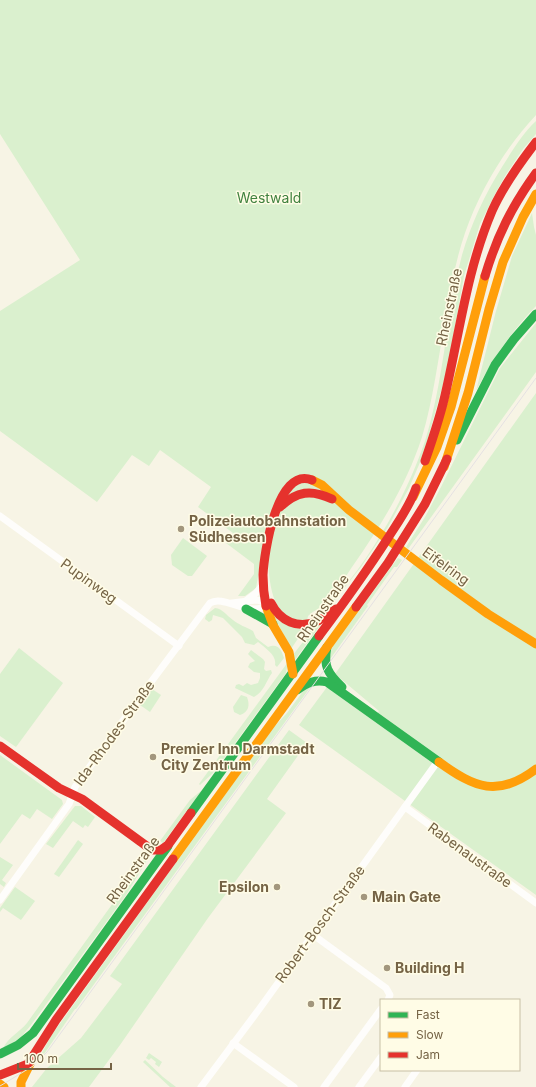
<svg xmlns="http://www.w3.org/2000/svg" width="536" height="1087" font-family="Inter,sans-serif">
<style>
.green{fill:#daf0ce}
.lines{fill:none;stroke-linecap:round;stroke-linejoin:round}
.street{stroke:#fefdfb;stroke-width:7}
.fast{stroke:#30b455;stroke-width:9}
.slow{stroke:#ff9f0a;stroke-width:9}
.jam{stroke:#e5322d;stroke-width:9}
.tram{stroke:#e5e1e3;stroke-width:1}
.poi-dot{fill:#a2967d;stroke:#fffce6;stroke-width:1.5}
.labels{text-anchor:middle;stroke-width:3;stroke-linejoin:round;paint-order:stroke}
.park-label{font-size:14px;fill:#40823f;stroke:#fffce6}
.street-label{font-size:14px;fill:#756345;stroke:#fffce6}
.poi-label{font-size:14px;font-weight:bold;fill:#756345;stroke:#fffce6;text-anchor:start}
</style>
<rect width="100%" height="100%" fill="#f7f4e5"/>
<g class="green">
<path d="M0,0H536V115C505,148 480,190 465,233C455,262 450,292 445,321C438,360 433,400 422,437C407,484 380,527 352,567C344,579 337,591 327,601C322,608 314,610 308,616L307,621C273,622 270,588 268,562L259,571L256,588L252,591L245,596H238L254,574V564L226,543L233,533L198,507L211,487L160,450L149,466L132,455L97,502L0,431V311L80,260L0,134Z"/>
<path d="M536,121V134L523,149L505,176L495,194L480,224L464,276L448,366L424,453L409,488L388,527L361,567L330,606L317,617H313C318,611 326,608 331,602C371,559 406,497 425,441C444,381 446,316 462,255C471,224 485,194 502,167C512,151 522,134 536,121Z"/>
<path d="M532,213L534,227L536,235V306C511,332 492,359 476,391L496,311L512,256Z"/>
<path d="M536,323V372L408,549L406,547L425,517L441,487L500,368Z"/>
<path d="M536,393V895L299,725L327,687L373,720L379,711L335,674Z"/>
<path d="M183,538L207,556L192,576H188L172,565L171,555Z"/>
<path d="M398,558L402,560L397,567H394L367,605L368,606L328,662L329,656L333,646Z"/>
<path d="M215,608C223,609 226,615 233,620C239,625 246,627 253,631L256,638L268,647C278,643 281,649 284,658L277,667L275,665C277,655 265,648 258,642L254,645L245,643L242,637L223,618L213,615L212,620L209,622L205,619L206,615Z"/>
<path d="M274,616L305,628L291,649Z"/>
<path d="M322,623L294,661L293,655L309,634L311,627Z"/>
<path d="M19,648L63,683L16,747L0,736V674Z"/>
<path d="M251,650L263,659L265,662L264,669L266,671L271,670L272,673C266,681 264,692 254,697L235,688L236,685L239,684L243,686L247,683L251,685L258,683L260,678V673L254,672L248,667L250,663L255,661L248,654Z"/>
<path d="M288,662L286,673L217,768L212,774L200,785L199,784Z"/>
<path d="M312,685L76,1009H75L42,1057L37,1062L51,1036L274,727L287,713L304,690Z"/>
<path d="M152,689L161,695L150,712L140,705Z"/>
<path d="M241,695L247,697C250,705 249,712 240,715L234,712L233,707Z"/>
<path d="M289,730L307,743L267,799L286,813L208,918L120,1045L89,1087H32L47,1068L81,1038L122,984L110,976Z"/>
<path d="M0,755L62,800L63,804L52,819L37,809L30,819L22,814L0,844Z"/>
<path d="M202,790L163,843L160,841L190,800Z"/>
<path d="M75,806H81L95,817L88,827L85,825L83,828L73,821L53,848L46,844Z"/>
<path d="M78,840L83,844L59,877L54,874Z"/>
<path d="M0,857L13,865L2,880L6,883L4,887L0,884Z"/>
<path d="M146,857V862L126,895L31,1025L21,1037L3,1049C7,1038 20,1032 27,1023Z"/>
<path d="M15,887L35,901L21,920L3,908L0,912V908Z"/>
<path d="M149,1053L162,1062L159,1067L155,1064L156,1062L151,1058L149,1060L146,1058Z"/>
<path d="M145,1060L163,1077L176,1087H170L143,1062Z"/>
</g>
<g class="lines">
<g class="street">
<path d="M0,516L179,646"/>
<path d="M247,600L256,593L263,585"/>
<path d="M232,603L256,600L269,602"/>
<path d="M405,807L536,903"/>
<path d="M0,900L69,804L75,787L151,682L210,603C225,594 249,619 269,604"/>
<path d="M312,934L386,988L390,995L388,1000"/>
<path d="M233,1043L294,1087"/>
<path d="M201,1087L260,1008L438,761"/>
<path d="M324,1087L381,1009"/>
<path d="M359,1087L381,1057"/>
<path d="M405,1087L417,1070"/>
</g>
<g class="fast">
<path d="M457,440L495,365L514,339L536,314"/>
<path d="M246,609L273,624"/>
<path d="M327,647C323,666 328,674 342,687"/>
<path d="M297,690C307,683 315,679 327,682L439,762"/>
<path d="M191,813L319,636"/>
<path d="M0,1054L18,1045L33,1033L168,846"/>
</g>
<g class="slow">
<path d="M444,467L468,393L489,309L503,262L523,217L536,194"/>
<path d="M312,480L322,485L349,510L441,580L488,614L536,644"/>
<path d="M413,497L437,447L451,407L485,276"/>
<path d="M266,606L273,625L289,652L293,674"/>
<path d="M439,762C475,788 498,798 536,769"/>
<path d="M173,859L356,607"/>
<path d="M0,1084L4,1087"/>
<path d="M21,1087V1082L32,1060"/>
</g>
<g class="jam">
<path d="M485,276C497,236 512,206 536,173"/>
<path d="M425,461C433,438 441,415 446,391C460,330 467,270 492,211C503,186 519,164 536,142"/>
<path d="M280,507C297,491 311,489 332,499"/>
<path d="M271,603C280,621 298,630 318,621C324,618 330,613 336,609"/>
<path d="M266,606C264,596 263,586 263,575C264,553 277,466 312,480"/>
<path d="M356,607L388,563L425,504L447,459"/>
<path d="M319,636C343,604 366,572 388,538C398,522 410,506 416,488"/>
<path d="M0,746L59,788L82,799L152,850H161L168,845L191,813"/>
<path d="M0,1075L28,1064L56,1020L173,859"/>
</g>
<path class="tram" d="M0,1086L33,1066L47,1052L536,378"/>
</g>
<g class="poi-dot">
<circle cx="181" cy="529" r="4"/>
<circle cx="153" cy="757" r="4"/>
<circle cx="277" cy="887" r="4"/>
<circle cx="364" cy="897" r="4"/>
<circle cx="387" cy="968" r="4"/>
<circle cx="311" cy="1004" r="4"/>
</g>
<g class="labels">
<g class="park-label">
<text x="269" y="203">Westwald</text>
</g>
<g class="street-label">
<text transform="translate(449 307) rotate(-78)" y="5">Rheinstraße</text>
<text transform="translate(446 566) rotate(36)" y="5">Eifelring</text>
<text transform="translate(89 581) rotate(36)" y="5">Pupinweg</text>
<text transform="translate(323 608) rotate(-55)" y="5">Rheinstraße</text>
<text transform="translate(114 733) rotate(-54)" y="5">Ida-Rhodes-Straße</text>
<text transform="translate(470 855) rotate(36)" y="5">Rabenaustraße</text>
<text transform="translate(133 870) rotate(-54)" y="5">Rheinstraße</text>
<text transform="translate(320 924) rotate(-54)" y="5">Robert-Bosch-Straße</text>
</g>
<g class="poi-label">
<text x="189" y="526">Polizeiautobahnstation<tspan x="189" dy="16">Südhessen</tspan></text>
<text x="161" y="754">Premier Inn Darmstadt<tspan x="161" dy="16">City Zentrum</tspan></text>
<text x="269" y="892" text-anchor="end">Epsilon</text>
<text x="372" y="902">Main Gate</text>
<text x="395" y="973">Building H</text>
<text x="319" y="1009">TIZ</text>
</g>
</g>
<rect x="380" y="999" width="140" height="72" fill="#fffce6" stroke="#c8bfa6"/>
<rect x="388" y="1012" width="20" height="6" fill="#30b455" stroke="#c8bfa6"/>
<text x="416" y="1019" font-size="12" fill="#756345">Fast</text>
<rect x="388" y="1032" width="20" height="6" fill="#ff9f0a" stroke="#c8bfa6"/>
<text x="416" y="1039" font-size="12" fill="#756345">Slow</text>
<rect x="388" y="1052" width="20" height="6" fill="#e5322d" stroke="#c8bfa6"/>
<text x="416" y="1059" font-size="12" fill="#756345">Jam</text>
<path d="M18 1063v6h93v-6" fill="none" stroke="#756345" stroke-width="2"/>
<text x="24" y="1063" font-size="12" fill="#756345" stroke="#fffce6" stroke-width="3" paint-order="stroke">100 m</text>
</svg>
